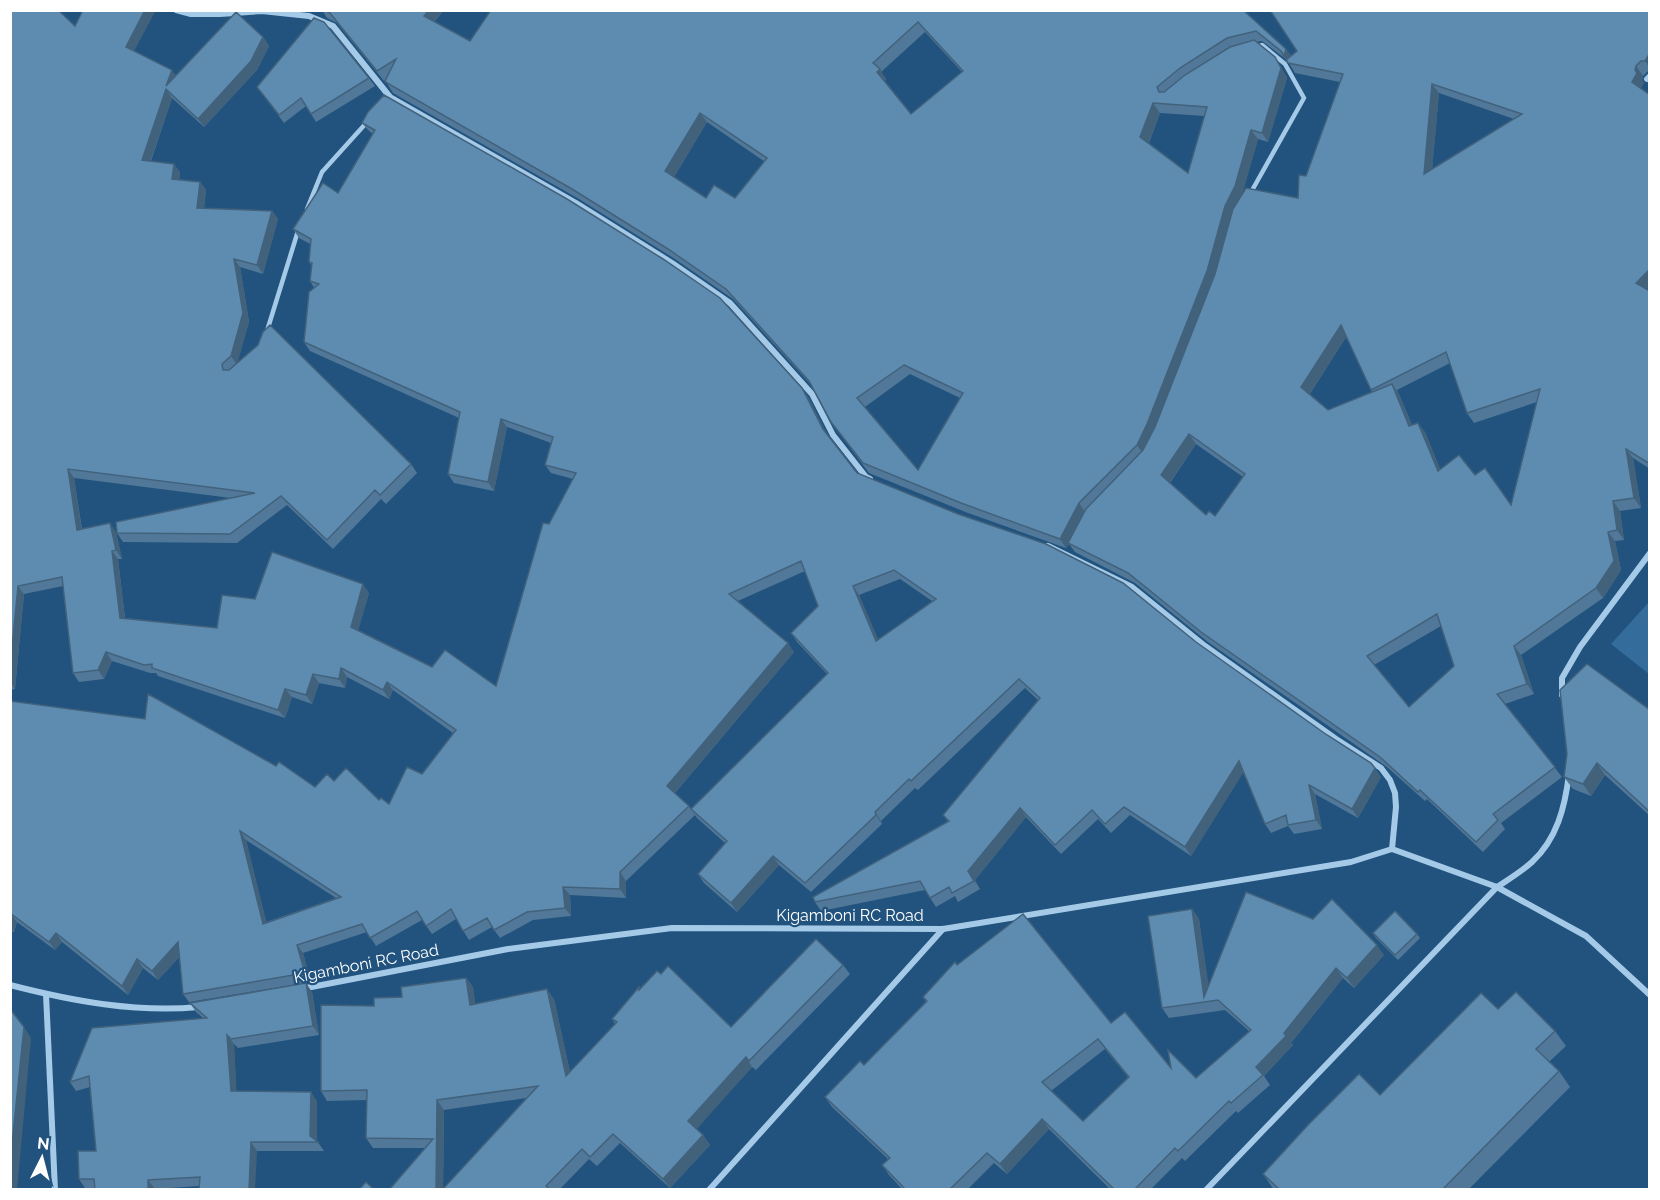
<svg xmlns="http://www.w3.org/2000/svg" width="1660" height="1200" font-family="Raleway,sans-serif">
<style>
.green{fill:#346d9c}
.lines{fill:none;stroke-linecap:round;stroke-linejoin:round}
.lane{stroke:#a5cae7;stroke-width:4.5}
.street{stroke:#a5cae7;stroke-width:6}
.wall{fill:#517898;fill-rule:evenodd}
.shaded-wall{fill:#42627c}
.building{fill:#5e8cb1;stroke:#42627c;stroke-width:1.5;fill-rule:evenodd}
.labels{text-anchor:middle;stroke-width:4.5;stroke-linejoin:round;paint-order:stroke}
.street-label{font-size:16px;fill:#fff;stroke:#21537e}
</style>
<rect width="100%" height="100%" fill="#21537e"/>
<path class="green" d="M1649,602V674L1611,644Z"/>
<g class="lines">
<g class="lane">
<path d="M1250,194L1304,98L1285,64L1262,45L1257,47"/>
<path d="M307,209L322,172L368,121"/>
<path d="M267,331L298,231"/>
</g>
<g class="street">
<path d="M176,10L191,14H220L262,11L309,16L333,26L390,97L576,203L672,263L730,303L812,394L833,435L866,477L870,479"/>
<path d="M1647,79L1650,76"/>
<path d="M1048,546L1132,587L1205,646L1336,739L1381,768L1390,780L1395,793L1396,807L1392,849"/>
<path d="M1562,695V678L1580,647L1650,553"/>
<path d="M10,985C72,1001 136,1013 199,1007"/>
<path d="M301,989L508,949L672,928L943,929L1351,862L1392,849L1497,887L1586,936L1650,995"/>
<path d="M46,994L55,1190"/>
<path d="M709,1190L943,929"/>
<path d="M1206,1190L1497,887C1509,879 1521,872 1532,862C1557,839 1565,807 1569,774"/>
</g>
</g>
<g class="wall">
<path d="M10,10L75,26L135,51L176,76L263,37L269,46L257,70L204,127L172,98L151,161L180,172L179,180L200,182L206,190L204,208L272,211L278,219L263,274L240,267L249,322L237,362L411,464L417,473L386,504L381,499L333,549L287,505L237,543L123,542L117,533L231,498L74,478L82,529L116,532L122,559H118L125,618L217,628L255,599L369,593L358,630L432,667L496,686L549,524L573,479L551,473L545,465L551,443L507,427L494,491L454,483L448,474L459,418L310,351L304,342L314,288L310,281L312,266L309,262L310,244L299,238L293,229L338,193L373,134L369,131L362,123L802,388L808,397L827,435L857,473L1196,642L1381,777L1358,818L1315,794L1322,829L1294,834L1288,826L1271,833L1265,824L1243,772L1191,856L1130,815L1111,833L1098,819L1061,854L1026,817L975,880L980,889L958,902L955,896L936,907L925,890L821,911L815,902L948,822L943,815L1038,700L1025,688L918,790L915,788L881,821L882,824L811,892L779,865L737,912L704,883L698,874L725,843L697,818L691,809L827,674L797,642L791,633L818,606L805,571L738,601L794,652L675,793L689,806L695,815L626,881V898L570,895L571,916L533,920L500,938L492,927L469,940L456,919L432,934L422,920L376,946L367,932L303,953L311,982L189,1002L183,994L180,956L158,980L143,968L128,995L62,942L55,950L17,922L14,932L10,931V701L276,766L315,787L334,781L389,804L422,774L453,733L393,690L389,699L347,677L345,688L319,683L312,704L292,697L285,718L158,676L156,673H150L112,661L104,679L79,682L73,673L63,586L24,594L15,689L10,690ZM900,579L932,601L878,640L859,595ZM246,840L336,898L266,922Z"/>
<path d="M322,10H444L434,22L470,41L491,10H1243L1286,49L1291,56L1650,10V71H1648L1643,76L1642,80L1644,83L1640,89L1650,95V286L1646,289L1650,291V469L1633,458L1641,508L1620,511L1624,540L1615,541L1621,570L1603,598L1521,655L1534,694L1505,704L1562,777L1501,823L1505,829L1483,852L1427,799L1425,801L1387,767L1208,642L1135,583L1075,552L1069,544L1066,548L968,513L869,473L831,422L812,386L733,299L675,259L579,199L393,93L385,80L384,81L337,23L327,18ZM925,32L962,72L911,114L885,81L886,79L881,72ZM1262,41L1287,60L1295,73L1340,82L1298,198L1242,194L1258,139L1268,142L1287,78L1275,57L1256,42ZM1439,93L1514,119L1432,169ZM1160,113L1204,116L1188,173L1149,143ZM707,122L765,162L735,198H706L674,177ZM1346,337L1372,392L1328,410L1310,394ZM1450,363L1467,413L1474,423L1537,402L1511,505L1475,475L1440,469L1425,432L1412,425L1399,394L1397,390ZM910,374L960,398L918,470L865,407ZM1196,444L1243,477L1215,516L1206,515L1170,483ZM1441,626L1454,666L1409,707L1374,665Z"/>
<path d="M369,78L375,86L316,122L306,106L284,123L257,87Z"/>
<path d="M1650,710V816L1605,775L1591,796L1573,789L1564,777Z"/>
<path d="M1192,909L1199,919L1208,986L1384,955L1354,988L1343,978L1291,1043L1293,1045L1264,1076L1270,1085L1238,1113L1236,1111L1185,1161L1182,1158L1150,1190H1111L1049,1129L1007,1174L994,1163L967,1190H903L889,1175L882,1165L888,1159L832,1107L825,1097L864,1065L926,1002L923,997L957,965L1111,1023L1171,1068L1196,1078L1249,1031L1225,1010L1169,1018L1162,1008ZM1105,1049L1128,1077L1083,1121L1051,1091Z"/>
<path d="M1373,933L1417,934L1420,938L1398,960L1376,938Z"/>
<path d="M843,965L850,974L756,1070L752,1067L696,1129L703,1135L710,1145L670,1188L620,1143L597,1166L589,1159L559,1190H389L425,1148H373L366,1138L367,1100L327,1101L321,1091L374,1006L466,978L473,987L475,1004L554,999L570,1072L615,1024L612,1019L640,989L731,1027ZM526,1098L443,1189L444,1110Z"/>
<path d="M312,992L319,1035L238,1048L234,1044L236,1091L317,1101V1141L324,1151H257L199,1186L155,1189L85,1188L79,1179L96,1151L90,1087L76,1091L70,1082L203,1018L196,1012L190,1003Z"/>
<path d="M1498,1009L1555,1031L1566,1046L1549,1062L1559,1071L1570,1087L1468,1190H1274L1263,1174L1380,1095Z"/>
</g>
<g class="shaded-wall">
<path d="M145,10H156L132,55L126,47Z"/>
<path d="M429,10H444L430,25L424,16Z"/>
<path d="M263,37L269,46L257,70L204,127L198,119Z"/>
<path d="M1286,49L1293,58L1289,63L1284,56Z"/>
<path d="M1650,53V68L1645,61Z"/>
<path d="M1275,57L1287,78L1268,142L1262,133Z"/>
<path d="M1636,66L1643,76L1642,80L1644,83L1639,92L1632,82Z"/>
<path d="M880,69L886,79L884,81L877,72Z"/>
<path d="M172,70L178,78L166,86Z"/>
<path d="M1432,84L1439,93L1431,183L1424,174Z"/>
<path d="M166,89L172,98L148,168L142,160Z"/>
<path d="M1153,103L1160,113L1147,147L1140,137Z"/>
<path d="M700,113L707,122L672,181L665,171Z"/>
<path d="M1251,130L1258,139L1242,195L1214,281L1154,433L1143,454L1137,445L1225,206Z"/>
<path d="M174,164L180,172L178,187L172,179Z"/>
<path d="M200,182L206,190L203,216L197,208Z"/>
<path d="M272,211L278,219L263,274L257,265Z"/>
<path d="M234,259L240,267L249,322L237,365L231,356Z"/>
<path d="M1650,269V286L1643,293L1636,283Z"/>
<path d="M1341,325L1347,335L1308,397L1301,387Z"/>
<path d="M1392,384L1399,394L1416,436L1409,426Z"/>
<path d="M802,388L808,397L829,438L823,429Z"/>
<path d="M501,419L507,427L494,491L488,482Z"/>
<path d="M1418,423L1425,432L1445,481L1438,471Z"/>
<path d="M1189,434L1196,444L1168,485L1161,475Z"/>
<path d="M1626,449L1633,458L1641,508L1634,498Z"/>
<path d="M68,469L74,478L83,539L77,530Z"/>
<path d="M1613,501L1620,511L1624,540L1617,530Z"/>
<path d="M1079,503L1086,513L1068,543L1069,544L1066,548L1060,539Z"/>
<path d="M110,523L116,532L122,559L116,550Z"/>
<path d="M1608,532L1615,541L1621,570L1603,598L1596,588Z"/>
<path d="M112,551L118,559L126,627L120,618Z"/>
<path d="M363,584L369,593L357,635L351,627Z"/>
<path d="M18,586L24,594L15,689L10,682V668Z"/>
<path d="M853,586L859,595L883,650L876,641Z"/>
<path d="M788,643L794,652L673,795L667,786Z"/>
<path d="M1514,646L1521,655L1534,694L1527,684Z"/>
<path d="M106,652L112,661L104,679L98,670Z"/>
<path d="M341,668L347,677L345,688L339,679Z"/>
<path d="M313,674L319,683L312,704L306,695Z"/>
<path d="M387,682L393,690L389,699L383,690Z"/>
<path d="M285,689L292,697L285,718L278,710Z"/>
<path d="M1239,761L1245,770L1191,856L1185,847Z"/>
<path d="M1597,763L1605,775L1591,796L1583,784Z"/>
<path d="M1375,768L1381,777L1358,818L1352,809Z"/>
<path d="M1309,785L1315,794L1322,829L1316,820Z"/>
<path d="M1020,808L1026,817L975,880L980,889L968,871Z"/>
<path d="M875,812L881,821L882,824L876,815Z"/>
<path d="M240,831L246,840L269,932L263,924Z"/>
<path d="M773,856L779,865L737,912L731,903Z"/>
<path d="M620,872L626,881V898L620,889Z"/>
<path d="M563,887L570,895L571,916L565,908Z"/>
<path d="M1192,909L1199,919L1211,1001L1204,997Z"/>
<path d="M11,914L17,922L14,932L10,927Z"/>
<path d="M56,933L62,942L55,950L49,942Z"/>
<path d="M178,942L184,951L158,980L152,971Z"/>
<path d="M297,945L303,953L311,982L305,973Z"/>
<path d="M1377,945L1384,955L1354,988L1347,978Z"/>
<path d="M137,959L143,968L128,995L122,986Z"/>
<path d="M1336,968L1343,978L1291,1043L1293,1045L1264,1076L1256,1067Z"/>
<path d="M466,978L473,987L477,1015L470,1005Z"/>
<path d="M306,983L312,992L319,1035L313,1026Z"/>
<path d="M547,989L554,999L573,1086L566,1076Z"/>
<path d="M24,1027L31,1038L17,1190H10V1164Z"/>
<path d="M227,1035L234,1044L237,1100L231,1091Z"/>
<path d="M746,1057L752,1067L695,1131L688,1121Z"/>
<path d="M311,1092L317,1101V1142L310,1136Z"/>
<path d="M437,1100L444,1110L443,1190H436Z"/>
<path d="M1042,1119L1049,1129L1007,1174L1000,1164Z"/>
<path d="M703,1135L710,1145L670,1188L663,1179Z"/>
<path d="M251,1142L257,1151L255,1190H249Z"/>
<path d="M148,1180L155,1189V1190H148Z"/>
</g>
<g class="building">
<path d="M10,10H58L75,26L83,10H145L126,47L172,70L166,86L236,12L263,37L251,61L198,119L166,89L142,160L174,164L172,179L200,182L197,208L272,211L257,265L234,259L243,313L231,356L222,364L223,370H229L258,345L263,332L270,325L411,464L380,495L375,490L327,540L281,496L230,534L117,533L116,522L255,493L68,469L77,530L110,523L116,550L112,551L120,618L217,628L222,595L255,599L272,552L363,584L351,627L432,667L445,650L496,686L543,523L549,524L576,473L545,465L553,437L501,419L488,482L448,474L460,412L304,342L309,292L319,284L310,281L312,263L309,262L311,239L293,229L323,183L338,193L375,130L362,123L368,112L384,95L567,199L663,259L720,298L802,388L823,429L857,473L958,514L1046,544L1123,583L1196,642L1327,735L1371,763L1375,768L1352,809L1309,785L1316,820L1288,825L1286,815L1265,824L1239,761L1185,847L1124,807L1105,824L1092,810L1055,845L1020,808L968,871L974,881L952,893L949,887L930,898L920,881L815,902L813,897L949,821L943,815L1040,698L1019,679L911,781L909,779L875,812L876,815L805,883L773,856L731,903L698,874L727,841L691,809L828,673L791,633L818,606L801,561L729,594L788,643L667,786L689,806L620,872V889L563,887L565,908L527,912L494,930L487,918L463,931L451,909L426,926L417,911L370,938L362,924L297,945L305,973L183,994L178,942L152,971L137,959L122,986L56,933L49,942L11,914L10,916V701L145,719L148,694L276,766L279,762L315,787L327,774L334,781L346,768L379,800L381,798L389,804L407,767L422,774L456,730L387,682L383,690L341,668L339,679L313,674L306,695L285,689L278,710L152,668V664L144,665L106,652L98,670L73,673L62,577L18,586L10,668ZM894,570L936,599L876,641L853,586ZM240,831L341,897L263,924Z"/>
<path d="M325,10H429L424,16L470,41L491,10H1243L1286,49L1284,56L1281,51L1256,31L1227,38L1180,68L1157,87L1159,92H1164L1185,75L1230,47L1254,40L1275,57L1281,68L1262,133L1251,130L1235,186L1225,206L1207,271L1147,424L1137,445L1079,503L1060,539L961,503L863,463L831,422L809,381L726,289L668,249L572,189L387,83L385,81L396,59L377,71L330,13ZM918,22L963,71L911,114L877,72L880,69L873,63ZM1153,103L1207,107L1188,173L1140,137ZM700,113L767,158L735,198L714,185L706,198L665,171ZM904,365L963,393L918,470L857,398Z"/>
<path d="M1270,10H1650V53L1645,61H1641L1636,66L1635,70L1637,73L1632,82L1650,95V269L1636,283L1650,291V464L1626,449L1634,498L1613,501L1617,530L1608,532L1614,561L1596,588L1514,646L1527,684L1497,694L1555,767L1493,814L1498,820L1476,842L1420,790L1418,792L1380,757L1201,632L1128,573L1068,543L1086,509L1143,450L1155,427L1215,274L1233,209L1246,188L1298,198L1299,175L1306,176L1343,74L1288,63L1286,60L1297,51ZM1432,84L1522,114L1424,174ZM1341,325L1371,390L1446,352L1467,413L1540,389L1511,505L1485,468L1475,475L1459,455L1438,471L1418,423L1409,426L1392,384L1328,410L1301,387ZM1189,434L1245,474L1215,516L1209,511L1206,515L1161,475ZM1437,614L1454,666L1409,707L1367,656Z"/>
<path d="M314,18L324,22L369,78L311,114L301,98L279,115L257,87Z"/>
<path d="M1587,664L1650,710V812L1597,763L1583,784L1564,777L1567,754L1560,690Z"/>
<path d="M1246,892L1313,919L1332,899L1377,945L1347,978L1336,968L1284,1033L1286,1036L1256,1067L1263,1075L1231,1103L1229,1101L1178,1151L1175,1148L1134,1190H1115L1042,1119L1000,1164L987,1153L949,1190H906L882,1165L890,1158L825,1097L860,1061L864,1065L927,1001L923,997L955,962L957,965L1023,914L1111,1023L1125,1012L1171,1068L1168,1050L1196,1078L1251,1030L1218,1000L1162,1008L1148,916L1192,909L1204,997ZM1098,1039L1129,1077L1083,1121L1042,1082Z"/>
<path d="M1395,911L1417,934L1395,955L1373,933Z"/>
<path d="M816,939L843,965L749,1061L746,1057L688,1121L703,1135L663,1179L613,1134L590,1157L582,1149L546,1186L551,1190H442L538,1086L437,1100L436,1190H389L433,1139L366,1138L367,1090L321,1091V1005L374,1006V998L402,997L401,987L466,978L470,1005L547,989L566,1076L617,1022L612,1019L639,987V990L657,971L661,974L668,966L731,1027Z"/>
<path d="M306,983L313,1026L231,1039L227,1035L231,1091L311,1092L310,1136L318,1142H251L249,1190H199L200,1177L148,1180V1190H95L94,1179H79L78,1151H96L89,1076L70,1082L92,1028L207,1018L190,1003Z"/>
<path d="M1516,992L1555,1031L1536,1049L1559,1071L1442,1190H1280L1263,1174L1308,1125L1359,1074L1380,1095L1481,993L1498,1009Z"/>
<path d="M10,1009L24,1027L10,1164Z"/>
<path d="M366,1182L374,1190H359Z"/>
</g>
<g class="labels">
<g class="street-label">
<text x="850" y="921">Kigamboni RC Road</text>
<text transform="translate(366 963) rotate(-11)" y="6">Kigamboni RC Road</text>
</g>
</g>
<rect width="1660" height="1200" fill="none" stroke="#ffffff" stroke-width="24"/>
<g transform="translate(42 1158) rotate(6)" stroke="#21537e" stroke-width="4.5" paint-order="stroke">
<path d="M0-4.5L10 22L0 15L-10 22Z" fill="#ffffff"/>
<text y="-9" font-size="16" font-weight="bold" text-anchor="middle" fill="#ffffff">N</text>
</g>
</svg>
